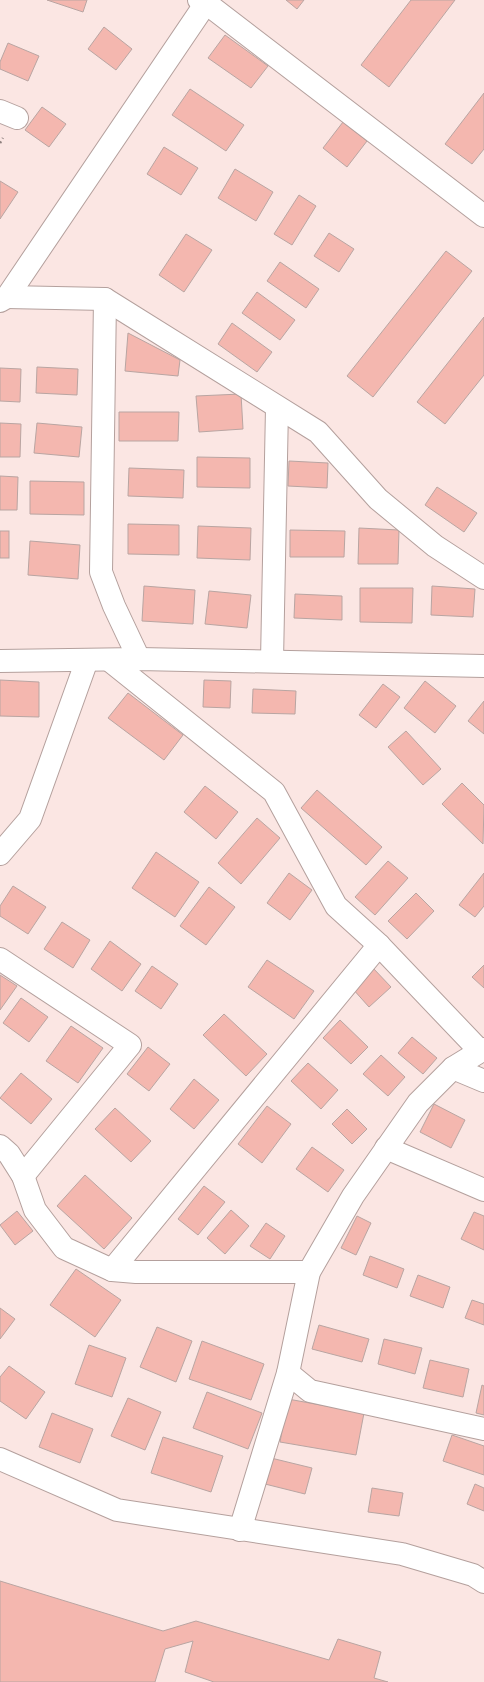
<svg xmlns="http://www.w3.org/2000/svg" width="484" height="1682" font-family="Karla,sans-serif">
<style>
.building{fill:#f4b7af;stroke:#b9a5a2}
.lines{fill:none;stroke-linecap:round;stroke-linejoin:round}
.minor-casing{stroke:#b4a09d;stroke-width:24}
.path{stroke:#8e807e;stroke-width:2.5;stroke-dasharray:2 3;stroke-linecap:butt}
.minor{stroke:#fff;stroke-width:22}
</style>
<rect width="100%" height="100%" fill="#fbe6e3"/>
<g class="building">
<path d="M47,0H87L83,12Z"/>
<path d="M286,0H304L297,9Z"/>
<path d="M411,0H455L389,87L361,65Z"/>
<path d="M104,27L132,49L116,70L88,49Z"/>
<path d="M225,35L268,66L251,88L208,58Z"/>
<path d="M8,43L39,56L28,81L0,69V62Z"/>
<path d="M190,89L244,125L226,151L172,115Z"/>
<path d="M484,93V149L472,164L445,144Z"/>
<path d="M42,107L66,124L49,147L25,130Z"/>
<path d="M343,122L367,141L347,167L323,148Z"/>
<path d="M164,147L198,168L181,195L147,174Z"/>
<path d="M235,169L273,192L256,221L218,198Z"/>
<path d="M0,181L18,192L0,219Z"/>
<path d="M299,195L316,206L292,245L274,234Z"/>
<path d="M329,233L354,249L339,272L314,256Z"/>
<path d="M186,234L212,250L184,292L159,275Z"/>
<path d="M446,251L472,271L373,397L347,376Z"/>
<path d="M280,262L319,289L306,308L267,281Z"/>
<path d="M257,292L295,320L280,340L242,313Z"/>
<path d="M484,317V375L445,424L417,402Z"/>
<path d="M232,323L272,352L257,372L218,344Z"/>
<path d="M128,333L180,360L178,376L125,371Z"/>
<path d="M37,367L78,369L77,395L36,393Z"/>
<path d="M0,368L21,369L20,402L0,401Z"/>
<path d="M241,394L243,429L199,432L196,396Z"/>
<path d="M119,412H179L178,441H119Z"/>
<path d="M0,423L21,424L20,457H0Z"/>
<path d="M37,423L82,427L79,457L34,453Z"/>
<path d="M197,457L250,458V488L197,487Z"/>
<path d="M289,461L328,463L327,488L288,486Z"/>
<path d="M129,468L184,470L183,498L128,496Z"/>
<path d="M0,476L18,477L17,510H0Z"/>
<path d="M30,481L84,482V515L30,514Z"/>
<path d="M437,487L477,513L464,532L425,505Z"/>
<path d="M128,524L179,525V555L128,554Z"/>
<path d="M198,526L251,528L250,560L197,558Z"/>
<path d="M359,528L399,530L398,564H358Z"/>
<path d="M290,530L345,531L344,557H290Z"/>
<rect x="0" y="531" width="9" height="27"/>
<path d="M30,541L80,545L78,579L28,575Z"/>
<path d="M144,586L195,590L193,624L142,621Z"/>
<path d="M432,586L475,589L473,617L431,615Z"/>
<path d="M360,588H413L412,623L360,622Z"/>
<path d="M209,591L251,595L247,628L205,624Z"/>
<path d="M295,594L342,596V620L294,618Z"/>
<path d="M0,680L39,682V717L0,716Z"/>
<path d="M204,680L231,681L230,708L203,707Z"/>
<path d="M425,681L456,706L435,733L404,708Z"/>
<path d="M383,684L400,697L376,728L359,715Z"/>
<path d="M253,689L296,691L295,714L252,713Z"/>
<path d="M128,693L183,735L164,760L108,718Z"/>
<path d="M484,701V734L468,721Z"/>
<path d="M406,731L441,769L423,785L388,747Z"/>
<path d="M462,783L484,805L483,844L442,804Z"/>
<path d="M205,786L238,812L216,839L184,812Z"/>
<path d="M317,790L382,847L366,865L301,808Z"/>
<path d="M257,818L280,838L241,884L218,863Z"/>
<path d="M156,852L199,882L175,917L132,888Z"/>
<path d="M388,861L408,878L375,915L355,897Z"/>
<path d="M289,873L312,890L290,920L267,903Z"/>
<path d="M484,873V906L475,917L459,905Z"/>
<path d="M13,886L46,907L28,934L0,916V906Z"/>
<path d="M209,887L235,907L206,945L180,926Z"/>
<path d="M416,893L434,911L407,939L388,921Z"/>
<path d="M62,922L90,940L73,968L44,949Z"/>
<path d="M110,941L141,964L122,991L91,969Z"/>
<path d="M267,960L314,991L294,1019L248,987Z"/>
<path d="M484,965V988L472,977Z"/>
<path d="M152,966L178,984L161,1009L135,991Z"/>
<path d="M373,968L391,987L369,1007L352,988Z"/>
<path d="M0,975L17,986L0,1010Z"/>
<path d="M21,998L48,1017L29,1042L3,1023Z"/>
<path d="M224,1014L267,1054L246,1076L203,1035Z"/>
<path d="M340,1020L368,1047L351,1064L323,1038Z"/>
<path d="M71,1026L103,1048L78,1083L46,1061Z"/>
<path d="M412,1037L437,1058L423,1074L398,1053Z"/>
<path d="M148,1047L170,1064L149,1091L127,1074Z"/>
<path d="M381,1055L405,1077L388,1096L363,1074Z"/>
<path d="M308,1063L338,1090L321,1109L291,1081Z"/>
<path d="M21,1073L52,1099L31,1124L0,1098Z"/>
<path d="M194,1079L219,1100L194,1129L170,1109Z"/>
<path d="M434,1104L465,1120L451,1148L420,1132Z"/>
<path d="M267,1106L291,1124L262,1163L238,1144Z"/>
<path d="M115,1108L151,1141L131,1162L95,1129Z"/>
<path d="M347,1109L367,1129L352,1144L332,1124Z"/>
<path d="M312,1147L344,1170L328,1192L296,1169Z"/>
<path d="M85,1175L132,1218L104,1249L57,1206Z"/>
<path d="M204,1186L225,1202L198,1235L178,1219Z"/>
<path d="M231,1210L249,1226L225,1254L207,1238Z"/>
<path d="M17,1211L33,1231L15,1245L0,1225Z"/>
<path d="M474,1212L484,1216V1250L461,1239Z"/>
<path d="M357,1216L371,1223L356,1255L341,1248Z"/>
<path d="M266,1223L285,1236L270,1259L250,1246Z"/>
<path d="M370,1256L404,1269L397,1288L363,1275Z"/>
<path d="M76,1269L121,1300L95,1337L50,1305Z"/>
<path d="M418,1275L450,1287L443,1308L410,1296Z"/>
<path d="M472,1300L484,1304V1325L465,1318Z"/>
<path d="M0,1308L15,1319L0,1339Z"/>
<path d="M319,1325L369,1339L362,1362L312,1349Z"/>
<path d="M157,1327L192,1341L176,1382L140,1367Z"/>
<path d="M384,1339L422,1348L415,1374L378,1364Z"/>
<path d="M202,1341L264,1364L251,1400L189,1379Z"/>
<path d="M89,1345L126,1358L112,1397L75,1384Z"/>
<path d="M430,1360L469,1369L463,1397L423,1388Z"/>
<path d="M9,1366L45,1392L26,1419L0,1401V1377Z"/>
<path d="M482,1385L484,1386V1415L476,1413Z"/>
<path d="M207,1392L262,1413L248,1449L193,1428Z"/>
<path d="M128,1398L161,1412L145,1450L111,1436Z"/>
<path d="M288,1399L364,1413L356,1455L280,1442Z"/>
<path d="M52,1413L93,1429L80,1463L39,1447Z"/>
<path d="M452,1435L484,1446V1475L443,1461Z"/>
<path d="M163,1437L223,1456L211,1492L151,1473Z"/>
<path d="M271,1458L312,1468L305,1494L265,1484Z"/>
<path d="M475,1484L484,1488V1511L467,1504Z"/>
<path d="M372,1488L403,1493L399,1516L368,1512Z"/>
<path d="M0,1581L163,1631L196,1621L329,1660L338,1639L381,1652L374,1678L388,1682H214L185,1672L193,1641L165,1649L155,1682H0Z"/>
</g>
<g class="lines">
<defs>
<g id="minor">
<path d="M199,0L206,3L484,216"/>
<path d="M0,111L17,118"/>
<path d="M7,297L105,299L318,432L378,499L435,546L484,578"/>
<path d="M105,299L101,572L114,606L139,659"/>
<path d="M0,301L7,297L208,0"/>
<path d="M109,660L274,792L336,906L379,945"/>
<path d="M0,661L139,659L484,666"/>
<path d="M272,661L277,408"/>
<path d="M0,854L30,819L87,660"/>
<path d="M0,959L130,1045L23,1176"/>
<path d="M453,1068L484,1081"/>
<path d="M0,1146L9,1154L23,1176L35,1210L64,1248L112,1270L136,1272H309"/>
<path d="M386,1148L484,1190"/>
<path d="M112,1270L379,945L480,1051"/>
<path d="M288,1373L310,1391L484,1429"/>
<path d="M0,1459L117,1510L402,1554L473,1575L484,1582"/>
<path d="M240,1530L288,1373L309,1272L353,1196L418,1103L453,1068L484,1049"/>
</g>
</defs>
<use href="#minor" class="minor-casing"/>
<path class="path" d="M0,143L3,138"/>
<use href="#minor" class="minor"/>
</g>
</svg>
